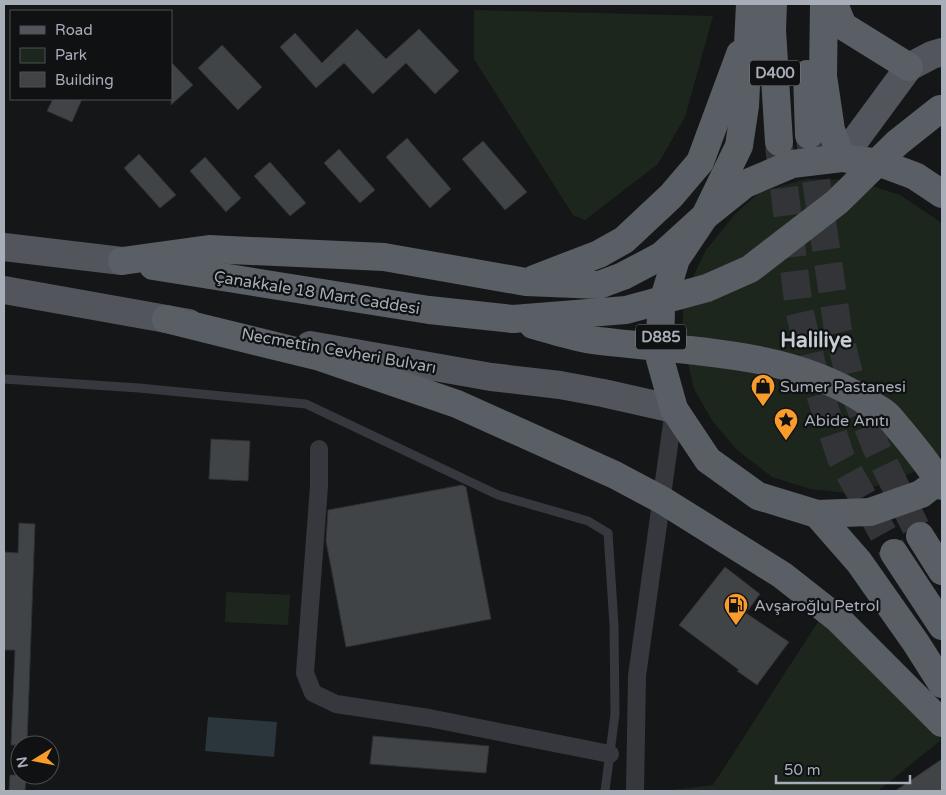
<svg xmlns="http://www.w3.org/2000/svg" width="946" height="795" font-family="'Varela Round',sans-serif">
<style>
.green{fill:#1d261d}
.water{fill:#2b363c}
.building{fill:#414447;stroke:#2f3033}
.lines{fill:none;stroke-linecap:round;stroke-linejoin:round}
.trunk-tunnel{stroke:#323437;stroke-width:28;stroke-dasharray:28 14;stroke-linecap:butt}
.service{stroke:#36383d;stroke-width:9}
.minor{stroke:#36383d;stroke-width:18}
.primary{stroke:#52555c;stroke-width:28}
.trunk{stroke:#5a5e65;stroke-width:28}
.trunk-bridge{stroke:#5a5e65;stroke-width:28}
.labels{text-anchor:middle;stroke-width:4.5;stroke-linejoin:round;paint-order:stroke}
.shield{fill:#101112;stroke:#7a7f86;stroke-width:1}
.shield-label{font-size:15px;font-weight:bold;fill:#a7aeb8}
.street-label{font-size:16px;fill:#a7aeb8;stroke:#101112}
.poi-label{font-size:16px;fill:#a7aeb8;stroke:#101112;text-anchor:start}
.district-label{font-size:21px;font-weight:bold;fill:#c8cdd4;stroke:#101112}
</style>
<rect width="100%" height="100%" fill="#151617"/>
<g class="green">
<path d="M474,10L713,16L685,117L658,164L585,220L573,215L474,59Z"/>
<path d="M806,179L854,180L900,195L939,221L942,225V454L931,464L889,483L847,493L810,489L772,477L737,450L713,422L694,389L683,342V297L706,250L735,214L760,192Z"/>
<path d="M226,592L290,595L288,625L225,622Z"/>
<path d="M821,617L941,740L878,791H664L713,785Z"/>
</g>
<path class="water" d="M208,717L277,722L274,757L205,751Z"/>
<g class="building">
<path d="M357,29L386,59L419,29L459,71L435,94L406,63L373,94L344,63L316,88L280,47L295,33L322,63Z"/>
<path d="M222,45L262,87L238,110L198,68Z"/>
<path d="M171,62L193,85L171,105Z"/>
<path d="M53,99H82L72,122L47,111Z"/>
<path d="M407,138L451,189L430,208L386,157Z"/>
<path d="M483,141L527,192L505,210L462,159Z"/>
<path d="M339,149L375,190L360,203L324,163Z"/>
<path d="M139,154L176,195L160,208L124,168Z"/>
<path d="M205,157L241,198L226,212L190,171Z"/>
<path d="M270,162L306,203L290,216L254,176Z"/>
<path d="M211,439L250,441L248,481L209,479Z"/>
<path d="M462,485L466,487L491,619L346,647L326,541L328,510Z"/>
<path d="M19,523L35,524L27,745H11L15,650H4V552L18,553Z"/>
<path d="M725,567L760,594L746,613L789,642L757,685L737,671L739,670L679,625Z"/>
<path d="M373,736L489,746L486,773L370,764Z"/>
<path d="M942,759V791H895Z"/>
<path d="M10,775H26L25,791H9Z"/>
</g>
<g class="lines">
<g class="trunk-tunnel">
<path d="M810,139L838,330L852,386L876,447L920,536"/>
<path d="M779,146L799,309L816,382L841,458L894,553"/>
</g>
<path class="service" d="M4,379L139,388L306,404L498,495L588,521L608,533L614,625L615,714L605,791"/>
<g class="minor">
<path d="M319,449V486L305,673L313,693L336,704L429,718L610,754"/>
<path d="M635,791L637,676L674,409"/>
</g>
<g class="primary">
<path d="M842,158L909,67L932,55L942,52"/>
<path d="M4,247L122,261"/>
<path d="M4,290L189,323"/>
<path d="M310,345L491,377L560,385L603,393L674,409"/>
</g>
<g class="trunk">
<path d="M773,4L772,30L779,142"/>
<path d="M824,4L823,76L831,130L842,158"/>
<path d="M834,4L843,26L909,67"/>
<path d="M807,74L809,135"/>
<path d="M942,194L915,176L880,163L842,158L792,164L745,184L705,216L676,259L661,308L660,359L674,409L708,460L758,496L817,514L870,512L921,494L942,478"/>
<path d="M122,261L209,249L384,257L526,282L599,285L623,276L661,256L705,216L739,146L745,106L750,4"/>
<path d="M153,266L429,310L513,319"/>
<path d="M534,279L599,254L624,240L671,196L700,162L740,54"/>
<path d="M166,319L320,357L457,404L615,475L662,500L782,575L838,619L942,723"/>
<path d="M817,514L859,562L916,643L942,684"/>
<path d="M920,536L942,571"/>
<path d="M894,553L942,626"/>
</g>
<g class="trunk-bridge">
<path d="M513,319L626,310L707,288L750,269L837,202L897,143L940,109"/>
<path d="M533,325C552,330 572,337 592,340C683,352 784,349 864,400C871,405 880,409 886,414C892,419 896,426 901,431C916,449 930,466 942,486"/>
</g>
</g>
<defs>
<symbol id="shop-pin" viewBox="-11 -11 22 30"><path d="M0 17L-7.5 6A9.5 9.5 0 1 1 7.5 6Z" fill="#f99c2c" stroke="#101112"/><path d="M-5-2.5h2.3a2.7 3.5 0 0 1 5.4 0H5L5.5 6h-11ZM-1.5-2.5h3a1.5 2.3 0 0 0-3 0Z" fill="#111"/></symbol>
<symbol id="sight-pin" viewBox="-11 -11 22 30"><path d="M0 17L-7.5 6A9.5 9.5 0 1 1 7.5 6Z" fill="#f99c2c" stroke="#101112"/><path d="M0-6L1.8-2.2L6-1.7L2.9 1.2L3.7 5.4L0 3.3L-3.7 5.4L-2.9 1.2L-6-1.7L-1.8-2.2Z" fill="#111"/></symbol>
<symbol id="fuel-pin" viewBox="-11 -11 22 30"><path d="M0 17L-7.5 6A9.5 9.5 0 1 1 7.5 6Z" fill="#f99c2c" stroke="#101112"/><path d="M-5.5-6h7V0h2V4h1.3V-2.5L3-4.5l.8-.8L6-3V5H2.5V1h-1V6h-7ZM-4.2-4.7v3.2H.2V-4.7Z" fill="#111"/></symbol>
</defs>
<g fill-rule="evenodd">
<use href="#shop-pin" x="749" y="372" width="28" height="38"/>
<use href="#sight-pin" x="772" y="406" width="28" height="38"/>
<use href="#fuel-pin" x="722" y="591" width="28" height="38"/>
</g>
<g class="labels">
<g class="shield">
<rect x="750" y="60.5" width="50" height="25" rx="4"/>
<rect x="636" y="324.5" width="50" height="25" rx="4"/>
</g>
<g class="shield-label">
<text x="775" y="78">D400</text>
<text x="661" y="342">D885</text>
</g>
<g class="street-label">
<text transform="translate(317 292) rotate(9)" y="6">Çanakkale 18 Mart Caddesi</text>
<text transform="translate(339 350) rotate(10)" y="6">Necmettin Cevheri Bulvarı</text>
</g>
<g class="poi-label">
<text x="780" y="392">Sumer Pastanesi</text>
<text x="804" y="426">Abide Anıtı</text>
<text x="754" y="611">Avşaroğlu Petrol</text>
</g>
<g class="district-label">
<text x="816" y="347">Haliliye</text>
</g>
</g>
<rect width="946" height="795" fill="none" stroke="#a7aeb8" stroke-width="10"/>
<rect x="10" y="10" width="162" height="90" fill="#101112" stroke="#4c5054"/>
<rect x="20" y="26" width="25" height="8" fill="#52555c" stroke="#4c5054"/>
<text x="55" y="35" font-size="15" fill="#a7aeb8">Road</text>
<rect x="20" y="48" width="25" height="15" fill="#1d261d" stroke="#4c5054"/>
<text x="55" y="60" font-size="15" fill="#a7aeb8">Park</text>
<rect x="20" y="72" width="25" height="15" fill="#414447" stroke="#4c5054"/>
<text x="55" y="85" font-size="15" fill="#a7aeb8">Building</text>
<g transform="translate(35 760) rotate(260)"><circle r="24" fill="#101112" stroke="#4c5054"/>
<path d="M0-4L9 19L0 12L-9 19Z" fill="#f99c2c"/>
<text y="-8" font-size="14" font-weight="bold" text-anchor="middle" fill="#a7aeb8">N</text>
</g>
<path d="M776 775v8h134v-8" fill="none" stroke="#a7aeb8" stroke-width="2.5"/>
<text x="784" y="775" font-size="15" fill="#a7aeb8" stroke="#101112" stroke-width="4" paint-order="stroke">50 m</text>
</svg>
